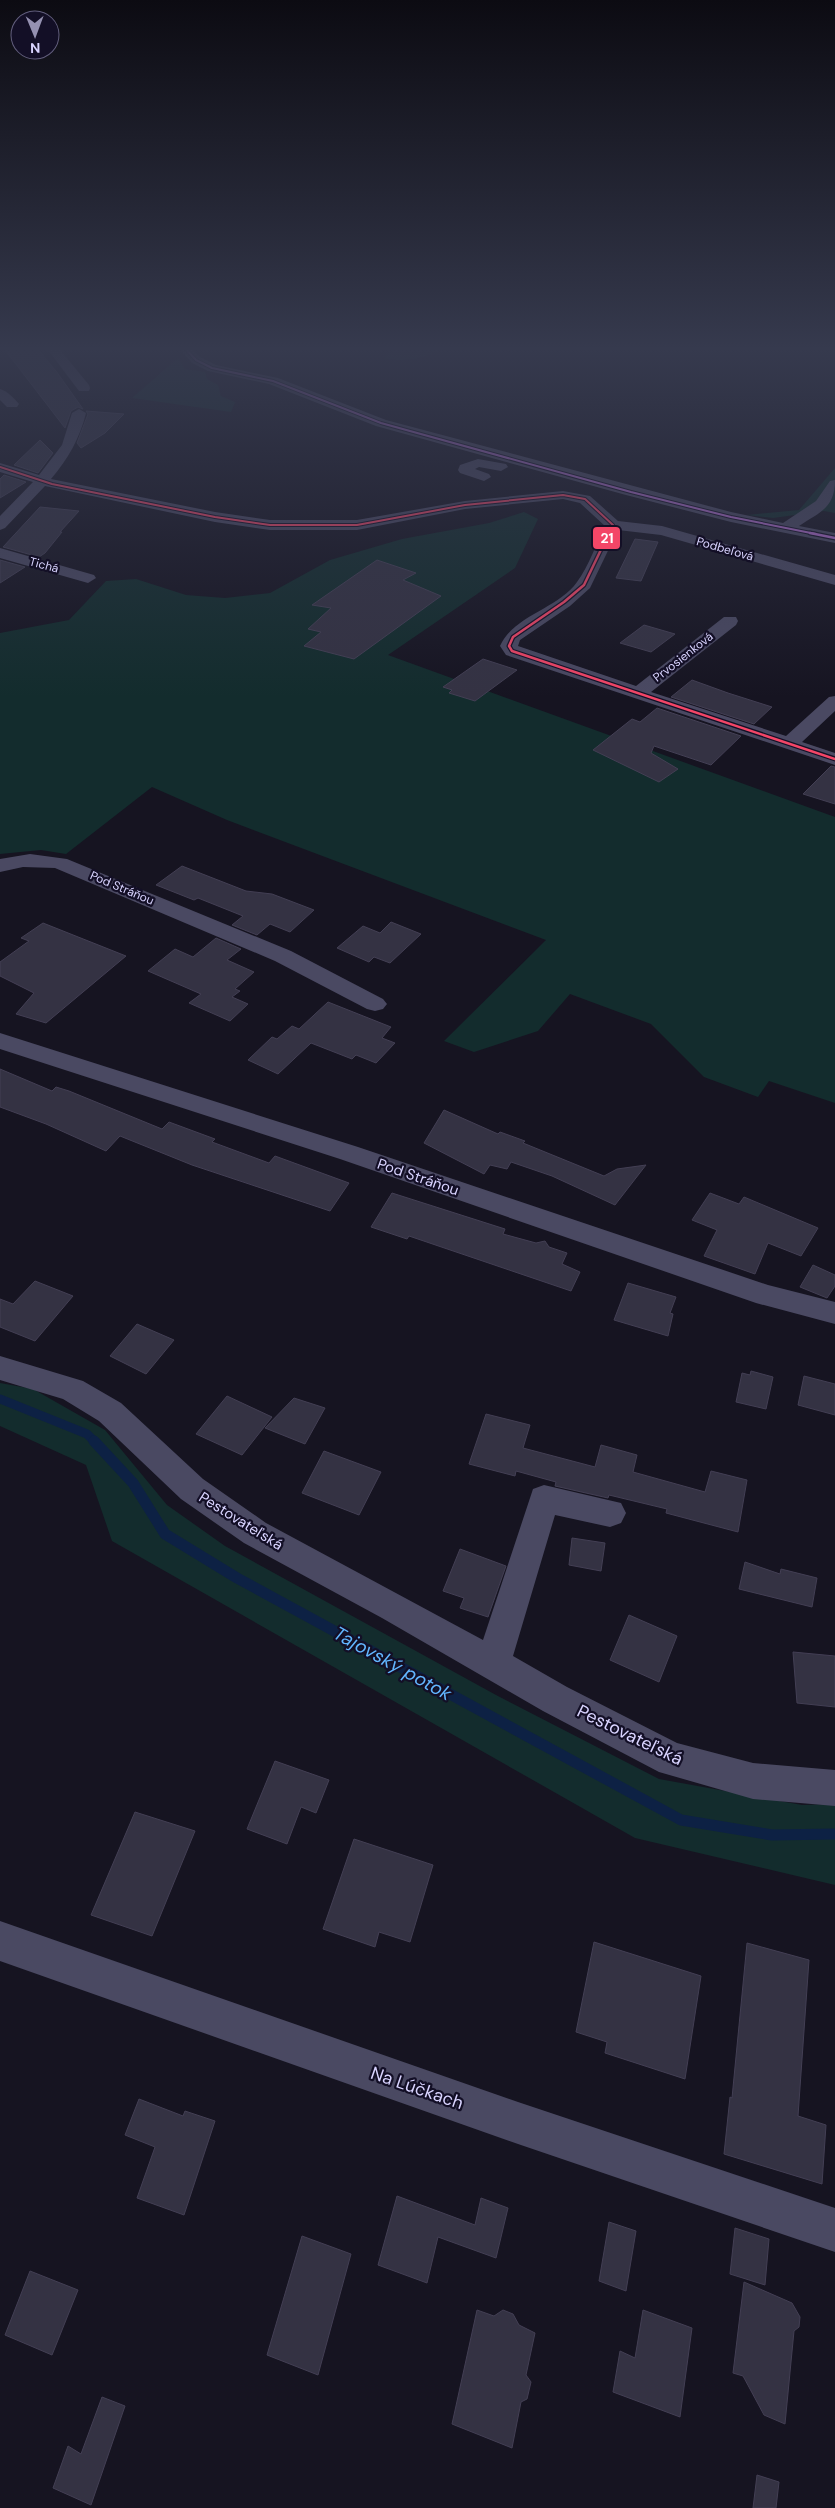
<svg xmlns="http://www.w3.org/2000/svg" width="835" height="2508" font-family="'DM Sans',sans-serif">
<style>
.green{fill:#132c2d}
.lines{fill:none;stroke-linecap:round;stroke-linejoin:round}
.stream-far1{stroke:#0d2144;stroke-width:9}
.stream{stroke:#0d2144;stroke-width:11}
.building{fill:#343243;stroke:#433f54}
.minor{fill:#4a4962;fill-rule:evenodd}
.bus-1-far1-casing{stroke:#130f26;stroke-width:4}
.bus-1-casing{stroke:#130f26;stroke-width:5}
.bus-2-far1-casing{stroke:#130f26;stroke-width:4}
.bus-2-casing{stroke:#130f26;stroke-width:5}
.bus-1-far1{stroke:#b06ccc;stroke-width:2}
.bus-1{stroke:#b06ccc;stroke-width:2.5}
.bus-2-far1{stroke:#f34667;stroke-width:2}
.bus-2{stroke:#f34667;stroke-width:2.5}
.labels{text-anchor:middle;stroke-width:4.5;stroke-linejoin:round;paint-order:stroke}
.far-street-label{font-size:12px;fill:#d9d4ff;stroke:#130f26}
.street-label{font-size:15px;fill:#d9d4ff;stroke:#130f26}
.near-street-label{font-size:18px;fill:#d9d4ff;stroke:#130f26}
.near-water-label{font-size:19px;font-style:italic;fill:#62b6ff;stroke:#130f26}
.line-badge{stroke:#130f26;stroke-width:2}
.badge-label{font-size:14px;text-anchor:middle;font-weight:bold;fill:#fff}
</style>
<rect width="100%" height="100%" fill="#161421"/>
<g class="green">
<path d="M395,346H444C428,359 404,363 384,358Z"/>
<path d="M178,358L185,369L205,372L207,379L218,385L221,396L235,402L231,412L132,398Z"/>
<path d="M835,468V513L824,511L773,518L747,515L799,510Z"/>
<path d="M524,512L538,519L515,568L388,655L835,817V1103L769,1081L758,1097L704,1077L651,1024L570,994L538,1031L474,1052L444,1041L546,940L227,820L152,787L66,854L41,850L0,854V633L69,620L106,581L136,579L186,595L225,598L270,593L330,560L402,539L489,523Z"/>
<path d="M0,1383L33,1389L105,1430L167,1505L225,1546L496,1695L659,1779L802,1805L835,1804V1885L635,1838L112,1541L86,1465L0,1426Z"/>
</g>
<g class="lines">
<path class="stream-far1" d="M0,1399L87,1434L95,1442"/>
<path class="stream" d="M94,1441L133,1483L165,1534L237,1578L681,1820L772,1835L835,1834"/>
</g>
<g class="building">
<path d="M2,346H35L56,371L83,409L78,407L71,411L65,428Z"/>
<path d="M86,411L124,414L105,433L81,448L77,443L88,414Z"/>
<path d="M40,440L53,453L38,473L14,465Z"/>
<path d="M4,475L26,482L0,498V479Z"/>
<path d="M40,507L79,511L60,532H62L45,553L39,557L3,547Z"/>
<path d="M635,539L658,542L641,581L616,578Z"/>
<path d="M0,560L25,567L0,583Z"/>
<path d="M377,560L416,573L403,580L441,596L354,659L304,646L321,632L308,629L331,608L312,605Z"/>
<path d="M644,625L675,634L651,652L620,643Z"/>
<path d="M483,659L517,670L475,701L449,693L452,690L443,687Z"/>
<path d="M692,680L728,693L772,707L754,724L671,697Z"/>
<path d="M657,708L741,736L711,765L654,746L651,753L678,769L659,782L593,750L632,719L640,722Z"/>
<path d="M831,766L835,767V804L803,794Z"/>
<path d="M182,866L246,891L272,894L314,910L290,932L270,924L257,935L232,925L243,916L198,898L194,900L156,885Z"/>
<path d="M391,922L421,934L390,963L374,957L369,962L337,948L363,926L380,933Z"/>
<path d="M43,923L126,956L46,1023L16,1014L34,993L0,976V962L29,941L21,938Z"/>
<path d="M216,938L241,949L227,960L254,972L235,989L240,991L232,997L248,1004L230,1021L189,1003L201,994L148,971L175,949L193,957Z"/>
<path d="M328,1002L391,1027L382,1038L395,1043L376,1063L356,1055L352,1059L311,1043L278,1074L248,1060L272,1037L277,1039L292,1026L299,1029Z"/>
<path d="M0,1069L52,1091L56,1087L69,1091L162,1129L169,1122L215,1139L212,1142L269,1163L275,1156L349,1183L330,1211L192,1165L120,1136L106,1151L46,1124L0,1107Z"/>
<path d="M444,1110L498,1134L500,1132L525,1141L523,1143L604,1176L617,1169L646,1165L615,1205L552,1176L511,1162L507,1169L490,1165L484,1174L424,1143Z"/>
<path d="M392,1193L505,1229L503,1234L536,1243L545,1241L549,1247L567,1253L562,1264L580,1272L571,1291L409,1236L407,1239L371,1227Z"/>
<path d="M710,1193L739,1204L744,1197L818,1228L801,1256L768,1243L755,1274L704,1256L717,1230L692,1220Z"/>
<path d="M813,1265L835,1275V1286L827,1298L800,1287Z"/>
<path d="M35,1281L73,1296L35,1341L0,1327V1299L13,1304Z"/>
<path d="M628,1283L676,1297L670,1313L673,1314L668,1336L614,1320Z"/>
<path d="M137,1324L174,1340L146,1374L110,1356Z"/>
<path d="M751,1371L773,1377L766,1409L736,1402L742,1373L750,1375Z"/>
<path d="M804,1376L835,1384V1415L798,1405Z"/>
<path d="M227,1396L272,1417L242,1455L196,1434Z"/>
<path d="M294,1398L325,1408L305,1444L265,1428Z"/>
<path d="M486,1414L530,1425L523,1448L595,1467L601,1445L637,1455L633,1472L705,1492L711,1471L747,1480L738,1532L666,1513L667,1509L609,1495L608,1498L555,1486L556,1482L516,1471L515,1476L469,1464Z"/>
<path d="M324,1451L381,1472L359,1515L302,1493Z"/>
<path d="M572,1538L605,1543L601,1571L569,1565Z"/>
<path d="M460,1549L506,1566L488,1617L460,1608L464,1598L443,1591Z"/>
<path d="M745,1562L780,1574L781,1569L817,1578L812,1607L739,1589Z"/>
<path d="M629,1615L677,1636L659,1682L610,1660Z"/>
<path d="M793,1652L835,1656V1707L797,1703Z"/>
<path d="M275,1761L329,1780L316,1813L301,1807L287,1844L247,1829Z"/>
<path d="M135,1812L195,1831L152,1936L91,1915Z"/>
<path d="M354,1839L433,1865L410,1942L379,1932L375,1947L323,1929Z"/>
<path d="M594,1942L701,1976L685,2079L605,2053L607,2042L576,2032Z"/>
<path d="M747,1943L809,1960L798,2116L826,2125L822,2184L724,2154L730,2097L732,2098Z"/>
<path d="M139,2099L183,2116L185,2111L215,2121L184,2215L137,2198L155,2147L125,2135Z"/>
<path d="M397,2196L475,2225L481,2198L508,2208L496,2258L438,2237L427,2283L378,2265Z"/>
<path d="M609,2222L636,2231L626,2291L599,2281Z"/>
<path d="M735,2228L769,2239L765,2285L730,2274Z"/>
<path d="M302,2236L351,2254L318,2375L267,2355Z"/>
<path d="M30,2271L78,2290L52,2355L5,2335Z"/>
<path d="M744,2282L792,2303L800,2317L799,2327L794,2331L785,2424L764,2415L743,2376L733,2373Z"/>
<path d="M477,2310L494,2316L503,2310L513,2314L519,2325L535,2333L526,2375L531,2382L527,2399L521,2402L512,2448L452,2424Z"/>
<path d="M643,2310L692,2328L680,2417L613,2392L620,2351L635,2358Z"/>
<path d="M102,2397L125,2406L91,2505L53,2488L68,2446L81,2454Z"/>
<path d="M757,2475L779,2482L776,2508H753Z"/>
</g>
<g class="lines">
<g class="minor">
<path d="M45,346H57L89,385L90,388L89,391H79Z"/>
<path d="M177,346H190L200,357L216,365L278,378L386,420L731,512L783,523L816,501L830,481L835,480C835,508 820,512 799,526L835,533V543L731,522L626,495L376,426L269,384L208,371L192,363Z"/>
<path d="M0,389C7,391 14,398 19,404L17,407H7L0,400Z"/>
<path d="M79,409L86,413C80,438 68,459 51,479L215,512L270,520H357L465,501L563,491L590,496L618,521L662,526L835,575V585L661,535L618,530L590,588L570,606L520,640L518,646L636,686L724,617H736L738,621L736,625L651,692L786,736L829,697L835,696V711L802,742L835,753V765L506,655L500,646C514,615 558,609 577,582C589,566 596,544 605,526L580,503L563,499L465,509L357,530H270L215,522L45,486L5,528L0,530V516L33,482L0,472V463L39,475L62,445L72,413Z"/>
<path d="M478,459L506,464L508,467L501,471L479,467L475,469L489,474L491,477L484,481L460,473L458,470L460,465Z"/>
<path d="M0,548L94,575L96,578L88,583L0,558Z"/>
<path d="M30,854L67,859L291,951L383,999L387,1004L383,1009L375,1011L367,1009L275,961L55,868L23,867L0,872V859Z"/>
<path d="M0,1033L358,1147L768,1285L835,1302V1324L756,1303L340,1159L0,1049Z"/>
<path d="M0,1356L83,1381L121,1403L203,1479L266,1523L483,1640L533,1489L544,1485L621,1503L626,1513L621,1523L610,1527L555,1515L513,1656L567,1687L677,1743L753,1763L835,1770V1806L753,1799L659,1772L543,1711L382,1618L244,1543L181,1499L99,1421L63,1399L0,1380Z"/>
<path d="M0,1921L518,2102L835,2208V2252L518,2144L0,1961Z"/>
</g>
<defs>
<path id="bus-1-far1" d="M183,346L196,360L212,368L273,381L381,423L631,492L731,517L816,534"/>
<path id="bus-1" d="M810,533L835,538"/>
<path id="bus-2-far1" d="M0,467L52,484L215,517L270,525H357L465,505L563,495L585,499L613,525L609,534"/>
<path id="bus-2" d="M609,533L584,585L564,602L513,637L509,646L512,651L835,759"/>
</defs>
<use href="#bus-1-far1" class="bus-1-far1-casing"/>
<use href="#bus-1" class="bus-1-casing"/>
<use href="#bus-2-far1" class="bus-2-far1-casing"/>
<use href="#bus-2" class="bus-2-casing"/>
<use href="#bus-1-far1" class="bus-1-far1"/>
<use href="#bus-1" class="bus-1"/>
<use href="#bus-2-far1" class="bus-2-far1"/>
<use href="#bus-2" class="bus-2"/>
</g>
<linearGradient id="sky" x2="0" y2="1"><stop stop-color="#0c0b12"/><stop offset="0.5" stop-color="#363a4e"/><stop offset="1" stop-color="#363a4e" stop-opacity="0"/></linearGradient>
<rect width="835" height="697" fill="url(#sky)"/>
<g class="labels">
<g class="far-street-label">
<text transform="translate(725 549) rotate(16)" y="4">Podbeľová</text>
<text transform="translate(44 565) rotate(15)" y="4">Tichá</text>
<text transform="translate(683 657) rotate(-38)" y="4">Prvosienková</text>
<text transform="translate(122 888) rotate(23)" y="4">Pod Stráňou</text>
</g>
<g class="street-label">
<text transform="translate(418 1177) rotate(19)" y="5">Pod Stráňou</text>
<text transform="translate(241 1521) rotate(32)" y="5">Pestovateľská</text>
</g>
<g class="near-street-label">
<text transform="translate(630 1735) rotate(26)" y="6">Pestovateľská</text>
<text transform="translate(417 2088) rotate(19)" y="6">Na Lúčkach</text>
</g>
<g class="near-water-label">
<text transform="translate(393 1663) rotate(29)" y="7">Tajovský potok</text>
</g>
</g>
<rect class="line-badge" x="592" y="526" width="29" height="24" rx="5" fill="#f34667"/>
<g class="badge-label">
<text x="607" y="543">21</text>
</g>
<g transform="translate(35 35) rotate(179)"><circle r="24" fill="#130f26" stroke="#625e7d"/>
<path d="M0-4L9 19L0 12L-9 19Z" fill="#9591b1"/>
<text y="-8" font-size="14" font-weight="bold" text-anchor="middle" fill="#d9d4ff">N</text>
</g>
</svg>
